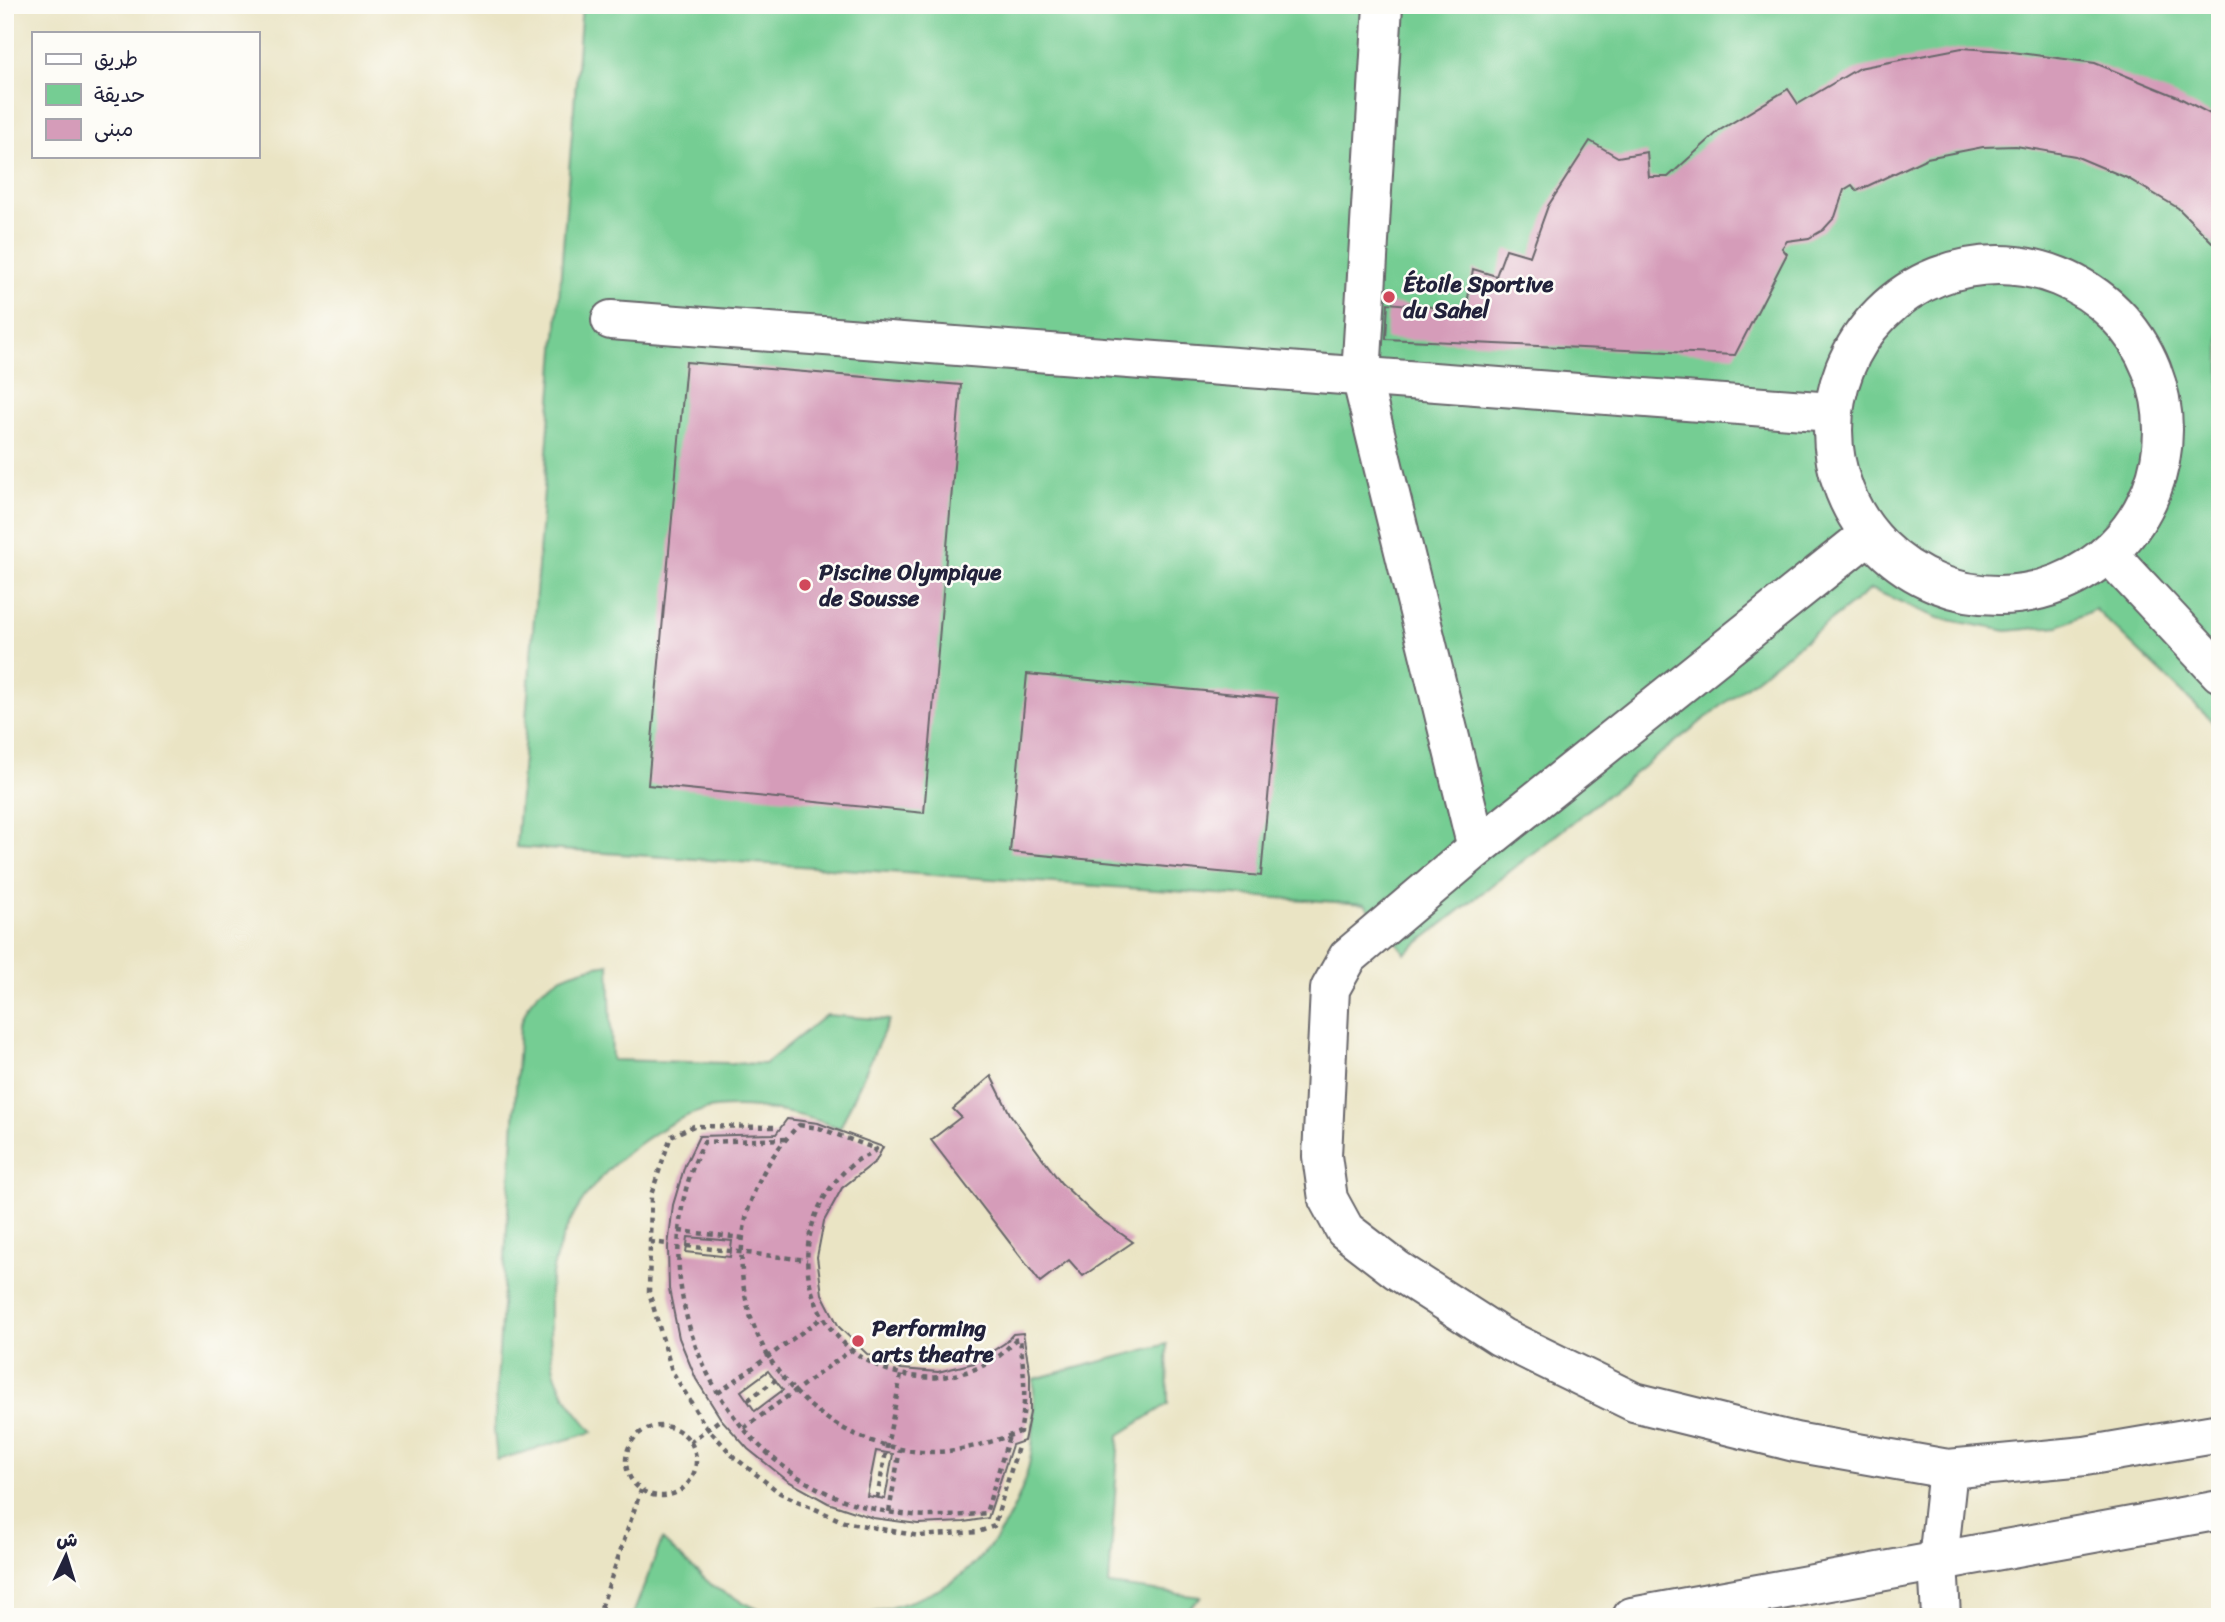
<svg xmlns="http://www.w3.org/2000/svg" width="2225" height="1622" font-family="Sriracha,'Playpen Sans Arabic',sans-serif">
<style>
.green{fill:#75cd93;stroke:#4c7867;stroke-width:2}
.building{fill:#d59cb9;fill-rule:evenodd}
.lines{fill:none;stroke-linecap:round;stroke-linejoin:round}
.minor-casing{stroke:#68666b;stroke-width:42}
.path{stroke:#68666b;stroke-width:4.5;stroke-dasharray:5 5;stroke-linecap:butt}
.minor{stroke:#fff;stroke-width:38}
.poi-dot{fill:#d1495b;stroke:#fdfcf7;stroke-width:2.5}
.labels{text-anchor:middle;stroke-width:5;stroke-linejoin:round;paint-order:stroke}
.poi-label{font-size:23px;font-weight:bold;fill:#22223b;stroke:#fdfcf7;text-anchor:start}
</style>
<rect width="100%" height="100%" fill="#fdfcf7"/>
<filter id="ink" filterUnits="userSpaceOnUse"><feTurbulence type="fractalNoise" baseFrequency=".0143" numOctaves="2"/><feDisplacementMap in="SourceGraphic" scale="14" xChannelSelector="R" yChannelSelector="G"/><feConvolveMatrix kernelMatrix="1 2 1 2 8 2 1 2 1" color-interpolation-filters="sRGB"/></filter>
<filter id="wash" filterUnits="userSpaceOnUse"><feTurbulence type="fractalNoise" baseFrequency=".00686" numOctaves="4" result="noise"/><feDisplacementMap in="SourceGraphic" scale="28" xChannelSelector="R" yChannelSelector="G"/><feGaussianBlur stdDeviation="1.57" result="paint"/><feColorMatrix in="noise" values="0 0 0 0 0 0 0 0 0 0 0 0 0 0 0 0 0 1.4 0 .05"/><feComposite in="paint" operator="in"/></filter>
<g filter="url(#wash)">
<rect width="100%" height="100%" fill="#eae4c4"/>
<g class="green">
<path d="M582,5H2220V729L2095,609L2059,626L2007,631L1938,618L1871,589L1405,953L1365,904L516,847Z"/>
<path d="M609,964L612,1060L765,1064L826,1015L889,1020L840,1128C802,1114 756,1104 715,1108C689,1111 663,1127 643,1141C597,1173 563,1218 552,1274C549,1287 550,1303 550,1316C550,1335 550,1362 557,1379C565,1399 579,1415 593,1432L497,1460L494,1430L520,1026C523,1019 526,1008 531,1001C549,977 581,968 609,964Z"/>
<path d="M1167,1344L1168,1404L1119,1435L1109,1585L1201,1597L1179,1617H859C888,1608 919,1601 945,1586C990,1560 1023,1505 1031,1454C1035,1430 1033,1403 1034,1379Z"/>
<path d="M662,1540L715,1588L759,1610L801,1617H632Z"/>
</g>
<g id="blocks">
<g class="building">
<path d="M1962,48L2005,51L2095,63L2178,97L2220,119V250L2178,208L2127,178L2075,156L2016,146L1983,147L1927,158L1857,191L1852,185L1844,190L1835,217L1823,230L1809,238L1787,241L1782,248L1787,254L1735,355L1386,339L1388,303L1466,310L1473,269L1496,276L1506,249L1530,256L1548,206L1590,141L1618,157L1647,152L1649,177H1668L1720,130L1788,89L1798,104L1859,68Z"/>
<path d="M686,362L961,385L924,813L648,785Z"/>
<path d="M1027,674L1277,698L1261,876L1010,852Z"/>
<path d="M991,1076L1010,1114L1061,1183L1096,1216L1133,1242L1083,1276L1069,1260L1040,1282L931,1140L961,1117L953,1109Z"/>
<path d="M787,1119L818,1123L883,1147L876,1161L842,1188L824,1221L817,1257L822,1294L839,1327L867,1354L901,1369L938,1372L974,1363L1005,1343L1013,1334L1023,1333L1030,1374V1413L1024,1441L1012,1445L988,1518L964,1522L918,1524L873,1518L828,1503L788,1481L748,1449L721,1419L696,1379L679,1338L669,1289L668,1247L673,1205L685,1165L699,1136L776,1134ZM688,1237L732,1241L730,1257L686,1252ZM768,1371L783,1390L755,1411L741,1391ZM876,1451L893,1454L885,1499L867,1496Z"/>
</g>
</g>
</g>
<g filter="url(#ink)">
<use href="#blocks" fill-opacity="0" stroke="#68666b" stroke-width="2"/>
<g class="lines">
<defs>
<g id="minor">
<path d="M1383,5L1361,376L1477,848"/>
<circle cx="1998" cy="430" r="165"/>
<path d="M611,320L1832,412"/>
<path d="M1868,535L1477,848L1348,957L1330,989L1322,1156L1328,1199L1345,1230L1397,1270L1501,1337L1634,1402L1795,1442L1948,1469L2085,1456L2220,1433"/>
<path d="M2109,554L2220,673"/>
<path d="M1632,1617L2220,1510"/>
<path d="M1941,1617L1938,1561L1948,1469"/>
</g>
</defs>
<use href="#minor" class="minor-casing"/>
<g class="path">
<path d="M799,1125L819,1128L876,1149C871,1155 865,1156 858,1160C839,1173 821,1198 814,1220C785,1304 854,1384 941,1377C959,1375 981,1369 996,1358C1003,1354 1009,1346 1015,1340L1020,1339C1024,1371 1027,1401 1020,1432C983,1445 946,1457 906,1450C751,1423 685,1238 799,1125Z"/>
<path d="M774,1127L694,1126L671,1136L651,1195L649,1292L672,1371L704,1424L734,1457L780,1493L844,1522L919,1536L978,1532L994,1526L1018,1447"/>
<path d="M786,1139L704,1142C638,1270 705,1445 839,1498C886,1517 936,1519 986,1513L1009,1436"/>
<path d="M679,1231L743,1238"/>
<path d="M650,1242L668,1244"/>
<path d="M687,1246L807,1260"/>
<path d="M718,1393L823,1317"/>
<path d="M748,1400L781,1376"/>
<circle cx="661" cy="1461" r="35"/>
<path d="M744,1428L850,1351"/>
<path d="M690,1442L721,1419"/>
<path d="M877,1498L901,1375"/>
<path d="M889,1512L900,1449"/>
<path d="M604,1617L601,1608L641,1490"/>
</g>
<use href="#minor" class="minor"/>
</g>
</g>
<g class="poi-dot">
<circle cx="1389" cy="297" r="7"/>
<circle cx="805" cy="585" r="7"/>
<circle cx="858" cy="1341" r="7"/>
</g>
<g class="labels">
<g class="poi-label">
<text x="1403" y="292">Étoile Sportive<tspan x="1403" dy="26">du Sahel</tspan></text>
<text x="819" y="580">Piscine Olympique<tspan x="819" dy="26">de Sousse</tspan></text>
<text x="872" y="1336">Performing<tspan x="872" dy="26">arts theatre</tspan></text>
</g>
</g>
<rect width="2225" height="1622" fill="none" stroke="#fdfcf7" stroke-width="28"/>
<rect x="32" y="32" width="228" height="126" fill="#fdfcf7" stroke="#a5a5ac" stroke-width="2"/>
<rect x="46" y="54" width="35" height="10" fill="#ffffff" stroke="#a5a5ac" stroke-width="2"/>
<text x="94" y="66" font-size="21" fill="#22223b">طريق</text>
<rect x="46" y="84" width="35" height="21" fill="#75cd93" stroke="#a5a5ac" stroke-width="2"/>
<text x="94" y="102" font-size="21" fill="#22223b">حديقة</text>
<rect x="46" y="119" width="35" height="21" fill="#d59cb9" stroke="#a5a5ac" stroke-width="2"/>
<text x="94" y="136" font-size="21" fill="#22223b">مبنى</text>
<g transform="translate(66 1556) rotate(4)" stroke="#fdfcf7" stroke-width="5" paint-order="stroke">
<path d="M0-5L12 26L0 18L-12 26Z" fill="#22223b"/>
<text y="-10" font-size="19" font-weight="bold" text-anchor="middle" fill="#22223b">ش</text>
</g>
</svg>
